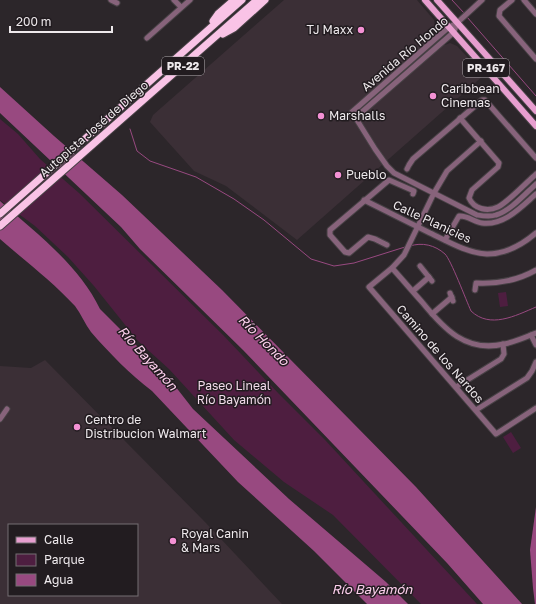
<svg xmlns="http://www.w3.org/2000/svg" width="536" height="604" font-family="'Golos Text',sans-serif">
<style>
.built{fill:#3b2f36;fill-rule:evenodd}
.green{fill:#4e1e40}
.water{fill:#984980}
.lines{fill:none;stroke-linecap:round;stroke-linejoin:round}
.stream{stroke:#984980;stroke-width:1}
.minor-casing{stroke:#474145;stroke-width:7}
.major-casing{stroke:#474145;stroke-width:8}
.highway-casing{stroke:#474145;stroke-width:9}
.minor{stroke:#87637b;stroke-width:5}
.major{stroke:#e79ecf;stroke-width:6}
.highway{stroke:#f9c3e6;stroke-width:7}
.poi-dot{fill:#f491d4;stroke:#221c20;stroke-width:1.5}
.labels{text-anchor:middle;stroke-width:3;stroke-linejoin:round;paint-order:stroke}
.shield{fill:#221c20;stroke:#b1acaf;stroke-width:1}
.shield-label{font-size:11px;font-weight:bold;fill:#eee9ec}
.poi-label{font-size:12px;fill:#eee9ec;stroke:#221c20;text-anchor:start}
.street-label{font-size:12px;fill:#eee9ec;stroke:#221c20}
.park-label{font-size:12px;fill:#f1dae9;stroke:#221c20}
.water-label{font-size:13px;font-style:italic;fill:#fdd0ed;stroke:#221c20}
</style>
<rect width="100%" height="100%" fill="#2c262a"/>
<g class="built">
<path d="M284,0H417L434,20L435,26L434,33L445,45L450,43L457,46L484,75L297,240L226,186L194,171L150,122L153,115Z"/>
<path d="M45,360L205,522L282,604H0V366L31,368ZM9,525H137V595H9Z"/>
</g>
<g class="green">
<path d="M0,119L18,134L40,159L79,193L223,335L279,394L326,441L477,604H421L333,515L284,482L234,440L169,369L138,341L94,286L68,257L35,226L0,200Z"/>
<path d="M506,292L508,306L500,307L498,293Z"/>
<path d="M511,432L521,448L513,453L503,437Z"/>
</g>
<g class="water">
<path d="M0,87L54,136L122,195L222,290L416,487L522,604H483L447,563L243,350L140,249L121,227L0,113Z"/>
<path d="M0,201C36,233 79,265 100,309L168,377L193,409L289,499L386,582L408,604H367L314,551L238,482L152,391C130,374 110,354 91,332C85,324 81,314 75,306C53,282 25,261 0,239Z"/>
<path d="M536,507V604H535L533,588L530,550Z"/>
</g>
<g class="lines">
<g class="stream">
<path d="M452,0L464,13"/>
<path d="M467,17L536,96"/>
<path d="M130,129L137,151L150,161L196,177L234,199L264,220L311,259L334,266L354,263L405,247"/>
<path d="M410,246C422,242 435,245 445,254C451,260 466,300 471,311C490,329 515,316 536,307"/>
</g>
<defs>
<g id="minor">
<path d="M111,0L117,3"/>
<path d="M174,0L181,7"/>
<path d="M482,0L457,23L449,27L434,40L352,112L375,149L387,166L394,173L477,215C484,216 490,217 496,215C510,211 525,194 536,184"/>
<path d="M512,0L500,10L499,16L536,59"/>
<path d="M524,0L536,14"/>
<path d="M147,38L190,0"/>
<path d="M355,118L454,32L457,23"/>
<path d="M460,118L499,163L498,167L472,190L469,198C474,209 487,212 498,207C507,203 527,182 536,174"/>
<path d="M481,141L447,171L434,193L404,255L392,268L369,287L496,434L536,408"/>
<path d="M407,169L409,165L413,159L482,100H485L536,158"/>
<path d="M364,200C386,211 408,222 430,233C447,241 467,253 487,254C506,254 522,245 536,233"/>
<path d="M445,240L459,216C467,215 474,222 482,223C504,226 521,207 536,194"/>
<path d="M387,245L375,239L368,237L349,253L345,252L330,235V230L389,180L414,191L413,194"/>
<path d="M420,266L432,281"/>
<path d="M392,268C402,279 412,291 422,302C444,329 466,353 504,344C515,342 526,337 536,333"/>
<path d="M475,290L476,283C497,284 517,281 536,270"/>
<path d="M413,291L429,277"/>
<path d="M450,293L453,301"/>
<path d="M432,314L452,297"/>
<path d="M531,335L536,345"/>
<path d="M456,387L501,359L504,354L503,344"/>
<path d="M476,410L527,378L532,371L536,362"/>
<path d="M0,419L7,409"/>
</g>
<g id="major">
<path d="M425,0L536,126"/>
<path d="M437,0L536,111"/>
</g>
<g id="highway">
<path d="M213,21L218,14L234,0"/>
<path d="M223,34L234,28L265,0"/>
<path d="M0,214L242,0"/>
<path d="M0,226L257,0"/>
</g>
</defs>
<use href="#minor" class="minor-casing"/>
<use href="#major" class="major-casing"/>
<use href="#highway" class="highway-casing"/>
<use href="#minor" class="minor"/>
<use href="#major" class="major"/>
<use href="#highway" class="highway"/>
</g>
<g class="poi-dot">
<circle cx="361" cy="30" r="4"/>
<circle cx="433" cy="96" r="4"/>
<circle cx="321" cy="116" r="4"/>
<circle cx="338" cy="175" r="4"/>
<circle cx="77" cy="427" r="4"/>
<circle cx="173" cy="541" r="4"/>
</g>
<g class="labels">
<g class="shield">
<rect x="162" y="57" width="42" height="18" rx="3"/>
<rect x="463" y="59" width="46" height="18" rx="3"/>
</g>
<g class="shield-label">
<text x="183" y="70">PR-22</text>
<text x="486" y="72">PR-167</text>
</g>
<g class="poi-label">
<text x="353" y="34" text-anchor="end">TJ Maxx</text>
<text x="441" y="93">Caribbean<tspan x="441" dy="14">Cinemas</tspan></text>
<text x="329" y="120">Marshalls</text>
<text x="346" y="179">Pueblo</text>
<text x="85" y="424">Centro de<tspan x="85" dy="14">Distribucion Walmart</tspan></text>
<text x="181" y="538">Royal Canin<tspan x="181" dy="14">&amp; Mars</tspan></text>
</g>
<g class="street-label">
<text transform="translate(405 54) rotate(-40)" y="4">Avenida Río Hondo</text>
<text transform="translate(94 129) rotate(-41)" y="4">Autopista José de Diego</text>
<text transform="translate(432 222) rotate(25)" y="4">Calle Planicies</text>
<text transform="translate(440 354) rotate(49)" y="4">Camino de los Nardos</text>
</g>
<g class="park-label">
<text x="234" y="390">Paseo Lineal<tspan x="234" dy="14">Río Bayamón</tspan></text>
</g>
<g class="water-label">
<text transform="translate(264 340) rotate(45)" y="5">Río Hondo</text>
<text transform="translate(148 358) rotate(48)" y="5">Río Bayamón</text>
<text x="372" y="594">Río Bayamón</text>
</g>
</g>
<rect x="8" y="524" width="130" height="72" fill="#221c20" stroke="#746e72"/>
<rect x="16" y="537" width="20" height="6" fill="#e79ecf" stroke="#746e72"/>
<text x="44" y="544" font-size="12" fill="#eee9ec">Calle</text>
<rect x="16" y="554" width="20" height="12" fill="#4e1e40" stroke="#746e72"/>
<text x="44" y="564" font-size="12" fill="#eee9ec">Parque</text>
<rect x="16" y="574" width="20" height="12" fill="#984980" stroke="#746e72"/>
<text x="44" y="584" font-size="12" fill="#eee9ec">Agua</text>
<path d="M10 26v6h102v-6" fill="none" stroke="#eee9ec" stroke-width="2"/>
<text x="16" y="26" font-size="12" fill="#eee9ec" stroke="#221c20" stroke-width="3" paint-order="stroke">200 m</text>
</svg>
